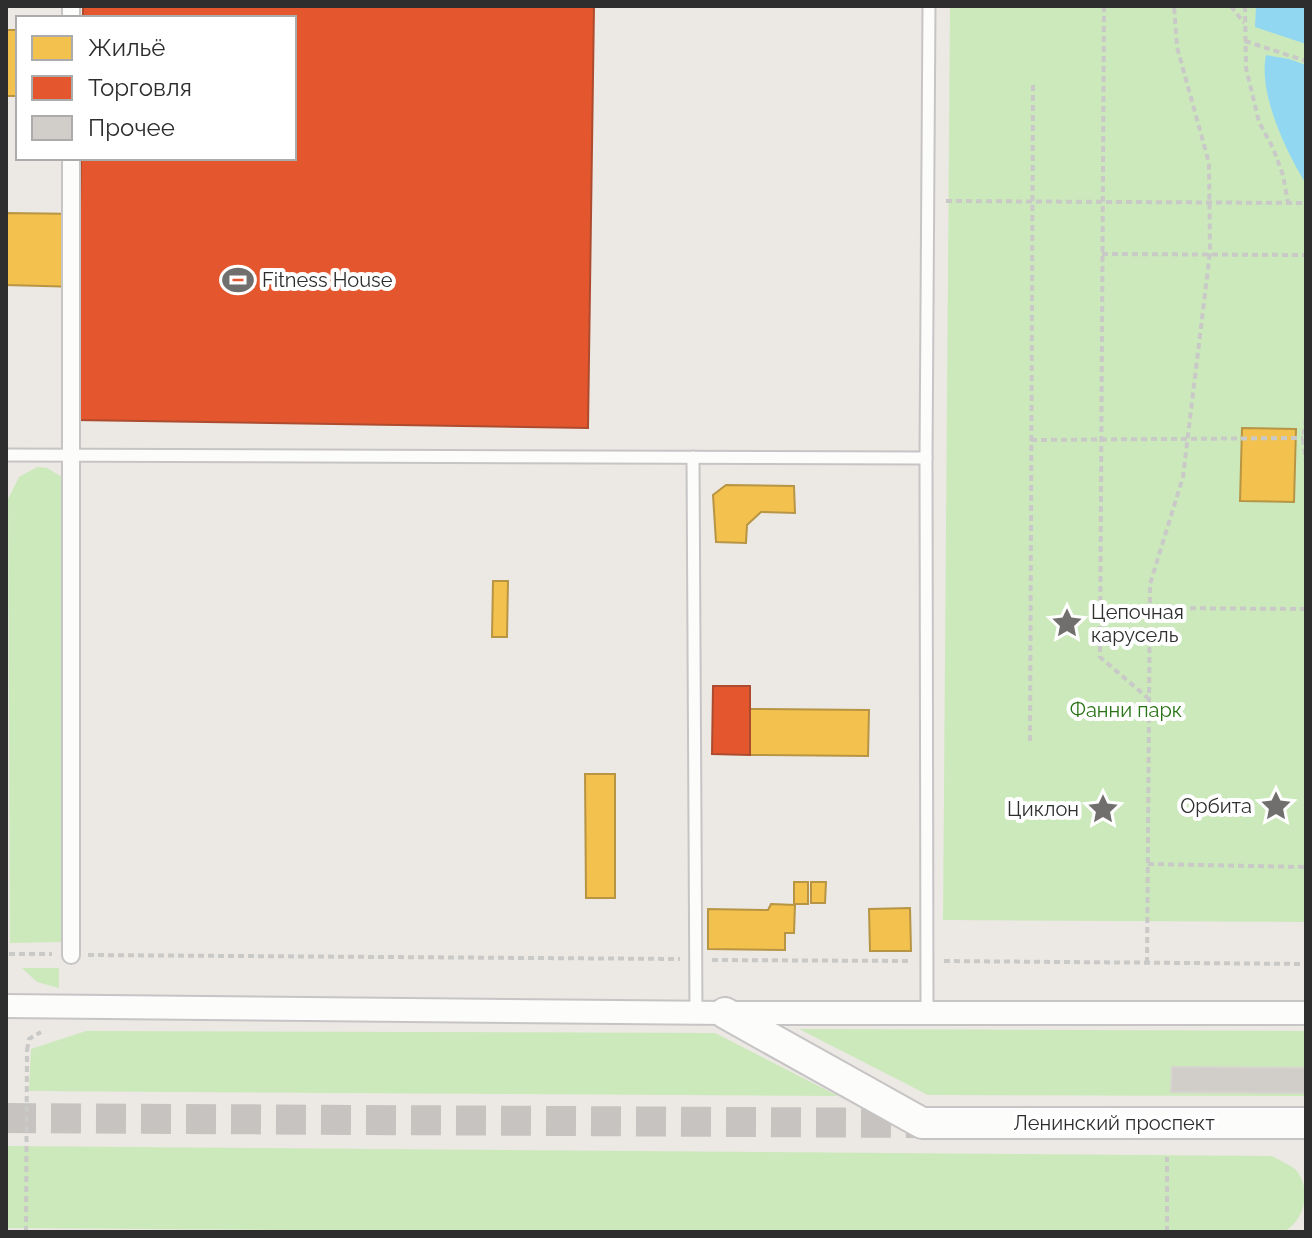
<svg xmlns="http://www.w3.org/2000/svg" width="1312" height="1238" font-family="Raleway,sans-serif">
<style>
.green{fill:#cce9bb}
.water{fill:#92d7f2}
.homes{fill:#f2c14e;stroke:#b79544;stroke-width:2}
.shops{fill:#e4572e;stroke:#ad4b2e;stroke-width:2}
.building{fill:#d1ceca;stroke:#d7d4cf;stroke-width:2}
.lines{fill:none;stroke-linecap:round;stroke-linejoin:round}
.secondary-tunnel{stroke:#c6c3c0;stroke-width:30;stroke-dasharray:30 15;stroke-linecap:butt}
.service-casing{stroke:#c6c4c5;stroke-width:15}
.pedestrian-casing{stroke:#c6c4c5;stroke-width:20}
.minor-casing{stroke:#c6c4c5;stroke-width:26}
.secondary-casing{stroke:#c6c4c5;stroke-width:34}
.path{stroke:#c9c9c8;stroke-width:4;stroke-dasharray:6 4;stroke-linecap:butt}
.service{stroke:#fcfcfb;stroke-width:11}
.pedestrian{stroke:#fcfcfb;stroke-width:16}
.minor{stroke:#fcfcfb;stroke-width:22}
.secondary{stroke:#fcfcfb;stroke-width:30}
.path-bridge{stroke:#c9c9c8;stroke-width:4;stroke-dasharray:6 4;stroke-linecap:butt}
.labels{text-anchor:middle;stroke-width:8;stroke-linejoin:round;paint-order:stroke}
.poi-label{font-size:20px;fill:#2e2e2e;stroke:#fff;text-anchor:start}
.park-label{font-size:20px;fill:#277315;stroke:#fff}
.street-label{font-size:20px;fill:#2e2e2e;stroke:#fff}
</style>
<rect width="100%" height="100%" fill="#ece8e4"/>
<g class="green">
<path d="M950,6H1306V922L943,920Z"/>
<path d="M37,467L47,468L62,477L61,942L10,943L8,499L19,477Z"/>
<path d="M22,968H59V988L37,982Z"/>
<path d="M799,1029L1306,1031V1096L928,1095Z"/>
<path d="M86,1031L715,1033L838,1096L29,1091L31,1049Z"/>
<path d="M6,1146L1272,1156C1279,1160 1288,1164 1295,1169C1312,1187 1306,1221 1283,1232H578L6,1228Z"/>
</g>
<g class="water">
<path d="M1256,6H1306V44L1255,27Z"/>
<path d="M1266,55L1289,59L1306,65V184C1286,152 1258,93 1266,55Z"/>
</g>
<g class="homes">
<rect x="6" y="30" width="12" height="66"/>
<path d="M6,213L80,214L79,287L6,285Z"/>
<path d="M1242,428L1296,429L1294,502L1240,501Z"/>
<path d="M726,485L794,486L795,513L761,512L747,525L746,543L716,542L713,495Z"/>
<path d="M493,581H508L507,637H492Z"/>
<path d="M750,709L869,710L868,756L750,755Z"/>
<path d="M585,774H615V898H586Z"/>
<rect x="794" y="882" width="14" height="22"/>
<path d="M811,882H826L825,903H811Z"/>
<path d="M771,904L795,905L794,933H785V950L708,949V909L768,910Z"/>
<path d="M910,908L911,951H870L869,909Z"/>
</g>
<g class="shops">
<path d="M83,6H594L588,428L76,420L81,158H294V18H83Z"/>
<path d="M713,686H750V755L712,754Z"/>
</g>
<path class="building" d="M1172,1067L1306,1068V1093L1171,1092Z"/>
<g class="lines">
<path class="secondary-tunnel" d="M6,1118L922,1123"/>
<defs>
<g id="service">
<path d="M6,455L926,458"/>
<path d="M693,457L696,1013"/>
<path d="M927,1012L926,458L929,6"/>
</g>
<g id="pedestrian">
<path d="M71,18V6"/>
<path d="M71,955V158"/>
</g>
<path id="minor" d="M6,1006L725,1013H1306"/>
<path id="secondary" d="M725,1013L922,1123H1306"/>
</defs>
<use href="#service" class="service-casing"/>
<use href="#pedestrian" class="pedestrian-casing"/>
<use href="#minor" class="minor-casing"/>
<use href="#secondary" class="secondary-casing"/>
<g class="path">
<path d="M1104,6L1100,657L1149,699"/>
<path d="M1231,6L1244,23"/>
<path d="M1245,6L1246,68L1259,122L1273,148L1283,175L1288,203"/>
<path d="M1245,41L1306,61"/>
<path d="M946,201L1306,203"/>
<path d="M1102,254L1306,255"/>
<path d="M1306,419L1303,438L1306,463"/>
<path d="M1031,440L1303,438"/>
<path d="M1150,608L1306,609"/>
<path d="M1030,741L1033,84"/>
<path d="M1148,864L1306,867"/>
<path d="M9,954H52"/>
<path d="M88,955L680,959"/>
<path d="M712,960L912,961"/>
<path d="M944,961L1306,964"/>
<path d="M1147,963L1150,584L1183,477L1210,252L1209,163L1177,47L1174,6"/>
<path d="M27,1050L29,1039L41,1032"/>
<path d="M1167,1232V1157"/>
</g>
<use href="#service" class="service"/>
<use href="#pedestrian" class="pedestrian"/>
<use href="#minor" class="minor"/>
<use href="#secondary" class="secondary"/>
<path class="path-bridge" d="M26,1232L27,1050"/>
</g>
<defs>
<symbol id="stadium-bare" viewBox="-9 -9 18 18"><path d="M0-5a6.5 5 0 1 0 0 10a6.5 5 0 1 0 0-10ZM-3.5-1.8h7v3.6h-7Z" fill="#706f6e" stroke="#fff" stroke-width="2.5" paint-order="stroke"/></symbol>
<symbol id="sight-bare" viewBox="-9 -9 18 18"><path d="M0-6L1.8-2.2L6-1.7L2.9 1.2L3.7 5.4L0 3.3L-3.7 5.4L-2.9 1.2L-6-1.7L-1.8-2.2Z" fill="#706f6e" stroke="#fff" stroke-width="2.5" paint-order="stroke"/></symbol>
</defs>
<g fill-rule="evenodd">
<use href="#stadium-bare" x="216" y="258" width="44" height="44"/>
<use href="#sight-bare" x="1045" y="601" width="44" height="44"/>
<use href="#sight-bare" x="1254" y="784" width="44" height="44"/>
<use href="#sight-bare" x="1081" y="787" width="44" height="44"/>
</g>
<g class="labels">
<g class="poi-label">
<text x="262" y="287">Fitness House</text>
<text x="1091" y="619">Цепочная<tspan x="1091" dy="23">карусель</tspan></text>
<text x="1252" y="813" text-anchor="end">Орбита</text>
<text x="1079" y="816" text-anchor="end">Циклон</text>
</g>
<g class="park-label">
<text x="1126" y="717">Фанни парк</text>
</g>
<g class="street-label">
<text x="1114" y="1130">Ленинский проспект</text>
</g>
</g>
<rect width="1312" height="1238" fill="none" stroke="#2e2e2e" stroke-width="16"/>
<rect x="16" y="16" width="280" height="144" fill="#ffffff" stroke="#ababab" stroke-width="2"/>
<rect x="32" y="36" width="40" height="24" fill="#f2c14e" stroke="#ababab" stroke-width="2"/>
<text x="88" y="56" font-size="24" fill="#2e2e2e">Жильё</text>
<rect x="32" y="76" width="40" height="24" fill="#e4572e" stroke="#ababab" stroke-width="2"/>
<text x="88" y="96" font-size="24" fill="#2e2e2e">Торговля</text>
<rect x="32" y="116" width="40" height="24" fill="#d1ceca" stroke="#ababab" stroke-width="2"/>
<text x="88" y="136" font-size="24" fill="#2e2e2e">Прочее</text>
</svg>
